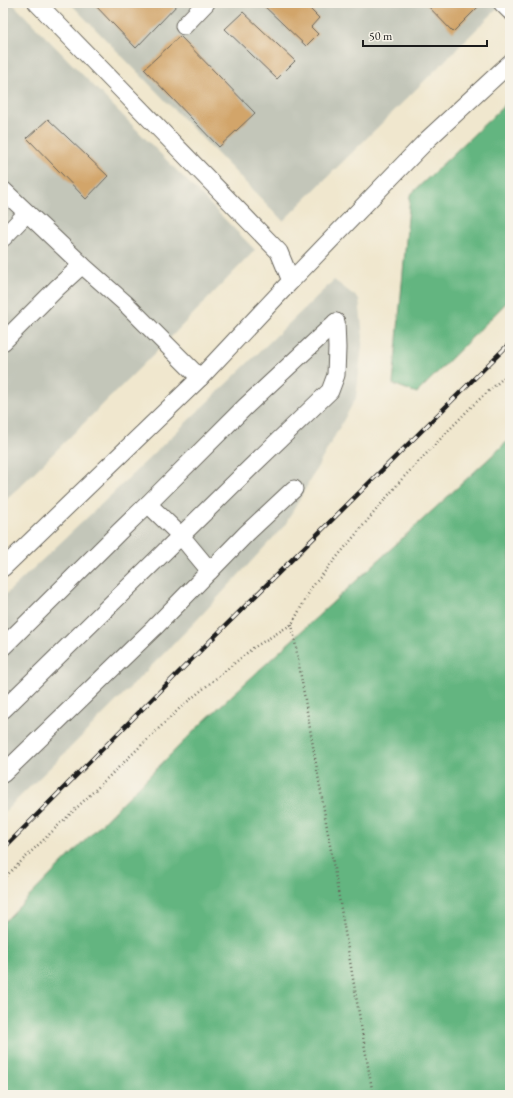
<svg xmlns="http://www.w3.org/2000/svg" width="513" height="1098" font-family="'EB Garamond',serif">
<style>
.industrial{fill:#c3c6b9}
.forest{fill:#64b580;stroke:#40684e}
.building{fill:#d2a56a}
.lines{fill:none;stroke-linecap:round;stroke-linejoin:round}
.minor-casing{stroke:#66635a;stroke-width:19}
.path{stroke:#66635a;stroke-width:2.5;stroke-dasharray:1 3;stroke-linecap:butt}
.minor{stroke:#fff;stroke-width:17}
.rail-casing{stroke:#1c1c1c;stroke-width:4.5}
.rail{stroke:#f7f3e8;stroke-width:3;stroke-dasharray:9;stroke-linecap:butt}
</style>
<rect width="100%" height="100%" fill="#f7f3e8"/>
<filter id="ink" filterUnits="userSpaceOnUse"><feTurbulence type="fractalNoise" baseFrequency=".025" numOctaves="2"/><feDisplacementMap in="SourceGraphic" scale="8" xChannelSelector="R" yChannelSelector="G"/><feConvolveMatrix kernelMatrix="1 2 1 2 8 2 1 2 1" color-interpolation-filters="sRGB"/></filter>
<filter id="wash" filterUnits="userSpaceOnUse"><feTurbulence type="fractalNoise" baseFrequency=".012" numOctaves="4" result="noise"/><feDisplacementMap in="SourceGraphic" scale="16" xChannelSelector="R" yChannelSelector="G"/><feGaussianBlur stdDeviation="0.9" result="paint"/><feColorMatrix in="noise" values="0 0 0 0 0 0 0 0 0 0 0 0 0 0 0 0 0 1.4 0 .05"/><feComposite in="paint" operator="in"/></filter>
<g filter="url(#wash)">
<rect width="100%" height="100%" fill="#f0e7ce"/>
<g class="industrial">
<path d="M3,3H12L255,250L171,337L3,503Z"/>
<path d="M70,3H503L283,221Z"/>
<path d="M334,280L359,299L363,337L356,398L285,525L195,622L66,752L3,813V597L110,496Z"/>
</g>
<g class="forest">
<path d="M510,100V299L417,393L393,384L410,195Z"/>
<path d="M510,439V1095H7L3,1063V923L202,723Z"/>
</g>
<g id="blocks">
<g class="building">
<path d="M93,3H179L136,48Z"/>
<path d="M261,3H304L319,18L311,27L318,34L306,46Z"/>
<path d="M425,3H482L453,32Z"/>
<path d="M243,12L295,61L277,79L225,29Z"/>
<path d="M180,36L255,113L219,147L144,69Z"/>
<path d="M48,119L108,176L86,199L27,138Z"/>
</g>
</g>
</g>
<g filter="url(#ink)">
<use href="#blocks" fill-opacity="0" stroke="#66635a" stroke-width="1"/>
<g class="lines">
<defs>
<g id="minor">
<path d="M502,3L510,11"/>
<path d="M184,26L206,3"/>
<path d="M3,190L82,265"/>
<path d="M3,238L27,213"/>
<path d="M291,281L428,139L510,63"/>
<path d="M3,342L58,287L82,265L125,303L200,378"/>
<path d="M148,504L181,536L210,571"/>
<path d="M3,568L200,378L291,281L279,252L37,3"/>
<path d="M3,647L122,529L148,504L245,407L336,322"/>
<path d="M3,710L254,464L330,391L336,375L337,348L336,322"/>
<path d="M3,774L154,628L247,533L294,489"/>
</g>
</defs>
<use href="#minor" class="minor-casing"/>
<g class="path">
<path d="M292,624L373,1095"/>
<path d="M3,879L181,707L253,648L292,624L312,587L402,479L472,406L510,372"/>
</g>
<use href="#minor" class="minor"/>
<defs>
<path id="rail" d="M3,849L205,646L510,343"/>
</defs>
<use href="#rail" class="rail-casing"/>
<use href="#rail" class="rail"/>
</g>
</g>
<rect width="513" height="1098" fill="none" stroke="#f7f3e8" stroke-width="16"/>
<path d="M363 40v6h124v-6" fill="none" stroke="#1c1c1c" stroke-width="2"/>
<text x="369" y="40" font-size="12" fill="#1c1c1c" stroke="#f7f3e8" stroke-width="3" paint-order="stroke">50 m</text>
</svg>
